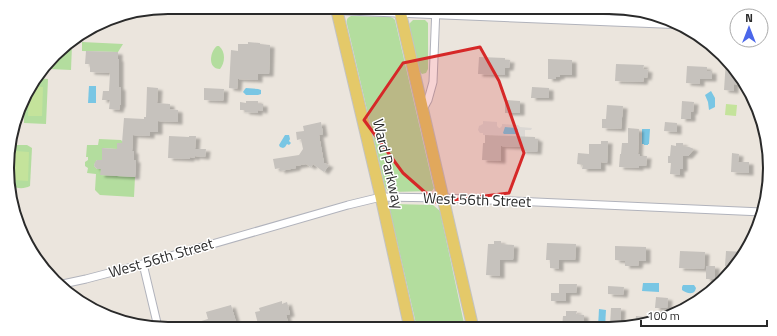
<svg xmlns="http://www.w3.org/2000/svg" width="777" height="336" font-family="'Titillium Web',sans-serif">
<style>
.green{fill:#b3dd9e}
.pitch{fill:#c4e39b}
.plaza{fill:#dbd8d4}
.water{fill:#79c6e4}
.building{fill:#c6c2bd;filter:url(#shadow)}
.lines{fill:none;stroke-linecap:round;stroke-linejoin:round}
.minor-casing{stroke:#b1b3bc;stroke-width:9}
.secondary-casing{stroke:#b1b3bc;stroke-width:12}
.primary-casing{stroke:#c3c3c3;stroke-width:13}
.minor{stroke:#fff;stroke-width:7}
.secondary{stroke:#fff;stroke-width:10}
.primary{stroke:#e4c969;stroke-width:11}
.marked{fill:#d62828;fill-opacity:0.2;stroke:#d62828;stroke-width:3;stroke-linejoin:round}
.labels{text-anchor:middle;stroke-width:3;stroke-linejoin:round;paint-order:stroke}
.street-label{font-size:15px;fill:#2a2a2a;stroke:#fff}
.rim{fill:none;stroke:#2a2a2a;stroke-width:2}
</style>
<defs>
<filter id="shadow"><feDropShadow dx="4.5" dy="2.5" stdDeviation="1" flood-color="#0004"/></filter>
</defs>
<rect width="100%" height="100%" fill="#ebe5dd"/>
<g class="green">
<path d="M351,16L390,17L393,18L395,20L433,185L434,188L432,191L392,192L388,191L385,187L347,24C346,20 347,18 351,16Z"/>
<path d="M413,20H425L428,23V69L426,73L422,74L419,71L409,24Z"/>
<path d="M82,42L123,44L118,52L82,51Z"/>
<path d="M66,45H72L71,70L50,69L51,61L62,47Z"/>
<path d="M217,46H219C226,52 225,63 220,69C207,69 210,51 217,46Z"/>
<path d="M36,78L48,79L46,124L24,123C25,103 22,95 36,78Z"/>
<path d="M99,139L121,140L126,145L118,143L117,145V149L102,148V160H97L95,163L94,166L97,169H101V175L135,177L134,197L100,195L95,190L96,174L87,173L88,168L85,166V162L88,160V157H86L87,145H98Z"/>
<path d="M16,145H27L32,148L30,186C24,189 17,189 10,185L12,147Z"/>
<path d="M393,204L433,205L440,211L465,328H417L390,211V207Z"/>
</g>
<g class="pitch">
<path d="M29,86L43,87L42,116H28Z"/>
<path d="M726,104L737,105L736,116L725,115Z"/>
<path d="M15,151L29,152L28,181L14,180Z"/>
</g>
<path class="plaza" d="M483,121L497,122V126L499,128H500L502,126V124L518,125L520,127L532,128L531,130H525V137L483,135V133H480L478,130L479,126L483,124Z"/>
<g class="water">
<path d="M89,86H96V103H88Z"/>
<path d="M246,88L258,89L261,90V94L258,95H246L243,92L245,89Z"/>
<path d="M711,91L715,98V107L709,110L708,102L705,95Z"/>
<path d="M505,127L516,128L518,129L517,133V134H504L503,133Z"/>
<path d="M642,129H650L649,144H648V145H644V144H642Z"/>
<path d="M285,135H289L290,139L289,141L291,143L289,145L287,144L285,147L283,148L280,147L279,145Z"/>
<path d="M643,283H659V292L642,291Z"/>
<path d="M683,285H694L696,288L695,291C692,295 686,293 682,290V287Z"/>
<path d="M599,309L606,310L605,327H598Z"/>
</g>
<g class="building">
<path d="M248,42L260,43V44L270,45L269,74H258V80L238,79L237,89L229,88L231,50L238,51V44H248Z"/>
<path d="M86,51L118,52V59H119V87L121,88V105H120L119,110L109,109L110,100H102L103,91H109L110,73L90,72V64H85Z"/>
<path d="M479,57L505,58V60H510L509,68H505V75L478,74Z"/>
<path d="M548,59L572,60V75H560V77H556V79H548Z"/>
<path d="M726,60L744,85L734,84V91L724,90Z"/>
<path d="M616,64L644,65L643,69L648,70L647,78L644,77L643,82L615,81Z"/>
<path d="M687,66L707,67V71H712V79H700V84L686,83Z"/>
<path d="M147,87L158,88L157,103L170,104V109L178,110V122L158,121V132H150V136L133,135L132,151H134V160H136L135,177L100,175L101,169H97L94,166L95,162L97,160H102V148L117,149V143H122L124,118L144,119V117H146Z"/>
<path d="M532,87L549,88V98H531Z"/>
<path d="M204,88L224,89L223,101L204,100Z"/>
<path d="M505,100L520,101V113H505Z"/>
<path d="M246,101H258V104H263V111L258,110V113L245,112V110H240V102L246,103Z"/>
<path d="M682,101L694,102L693,112H691V119H681Z"/>
<path d="M607,105L623,106L621,129L602,128V119H606Z"/>
<path d="M321,122L323,134L319,135L320,141L324,163L329,165L324,172L313,164L311,167L306,164L296,166V168L280,171V168L275,169L273,159L299,155L303,149L301,139L297,140L296,132L304,131L303,126Z"/>
<path d="M665,122L677,123V132L664,131Z"/>
<path d="M628,128L639,129L638,154H640V156H647L646,166H639V168L619,167L620,154H621L622,143H628Z"/>
<path d="M485,135L535,137V139H538L537,152L521,151V147L501,146V161L482,160L483,143H485Z"/>
<path d="M169,136L189,137V136H196L195,149H206L205,157L195,156V158L190,157V159L168,158Z"/>
<path d="M601,141H608L607,163L601,162V169H582L583,165L577,164L578,153L589,154V144H601Z"/>
<path d="M676,143H683V146L689,147L694,149L688,156H683V169H680V175L670,174L671,163H668V156H670L671,145L676,146Z"/>
<path d="M732,153L739,154L738,162H749V173L731,172Z"/>
<path d="M494,241H501V244L514,245L513,260H500V276L486,275L488,244H494Z"/>
<path d="M547,243L576,244L575,260H559V269L550,268V260H546Z"/>
<path d="M615,246L646,247V261H639L638,266H625V261L615,260Z"/>
<path d="M680,251L705,252L704,269L679,268Z"/>
<path d="M726,251L744,252L737,266H725Z"/>
<rect x="706" y="266" width="9" height="13"/>
<path d="M559,284H577L576,293H566V301H551V293H559Z"/>
<path d="M608,286L624,287L623,295L608,294Z"/>
<path d="M656,297L668,298L667,308H655Z"/>
<path d="M282,301V304L287,302L290,314L286,315L288,322L265,329L263,322L258,324L255,312L260,311L259,308Z"/>
<path d="M231,305L236,322L232,324L234,329H200L198,322L208,319L206,312Z"/>
<path d="M611,308H621L620,327L610,326Z"/>
<path d="M566,311H577L576,314L584,315V321L607,322L606,328H562L563,316H566Z"/>
<path d="M636,316L646,317V323L635,326Z"/>
</g>
<g class="lines">
<defs>
<g id="minor">
<path d="M298,7L336,9"/>
<path d="M423,109L428,100L433,82L436,7"/>
<path d="M143,264L158,327"/>
<path d="M58,285L86,279L143,264L348,205L381,197L443,198L762,212"/>
</g>
<path id="secondary" d="M336,9L674,23"/>
<g id="primary">
<path d="M336,7L381,197L410,328"/>
<path d="M399,7L473,328"/>
</g>
</defs>
<use href="#minor" class="minor-casing"/>
<use href="#secondary" class="secondary-casing"/>
<use href="#primary" class="primary-casing"/>
<use href="#minor" class="minor"/>
<use href="#secondary" class="secondary"/>
<use href="#primary" class="primary"/>
</g>
<path class="marked" d="M480,47L499,81L524,153L509,193L436,202L403,173L364,120L403,63Z"/>
<g class="labels">
<g class="street-label">
<text transform="translate(388 164) rotate(77)" y="5">Ward Parkway</text>
<text transform="translate(477 200) rotate(2)" y="5">West 56th Street</text>
<text transform="translate(161 258) rotate(-16)" y="5">West 56th Street</text>
</g>
</g>
<path d="M0 0H777V336H0ZM168 14H609A154 154 0 0 1 763 168V168A154 154 0 0 1 609 322H168A154 154 0 0 1 14 168V168A154 154 0 0 1 168 14Z" fill="#fff" fill-rule="evenodd"/>
<path class="rim" d="M168 14H609A154 154 0 0 1 763 168V168A154 154 0 0 1 609 322H168A154 154 0 0 1 14 168V168A154 154 0 0 1 168 14Z"/>
<g transform="translate(749 28)"><circle r="19" fill="#ffffff" stroke="#aaaaaa"/>
<path d="M0-3L7 15L0 10L-7 15Z" fill="#4b67ea"/>
<text y="-6" font-size="11" font-weight="bold" text-anchor="middle" fill="#2a2a2a">N</text>
</g>
<path d="M641 320v6h126v-6" fill="none" stroke="#2a2a2a" stroke-width="2"/>
<text x="647" y="320" font-size="12" fill="#2a2a2a" stroke="#ffffff" stroke-width="3" paint-order="stroke">100 m</text>
</svg>
